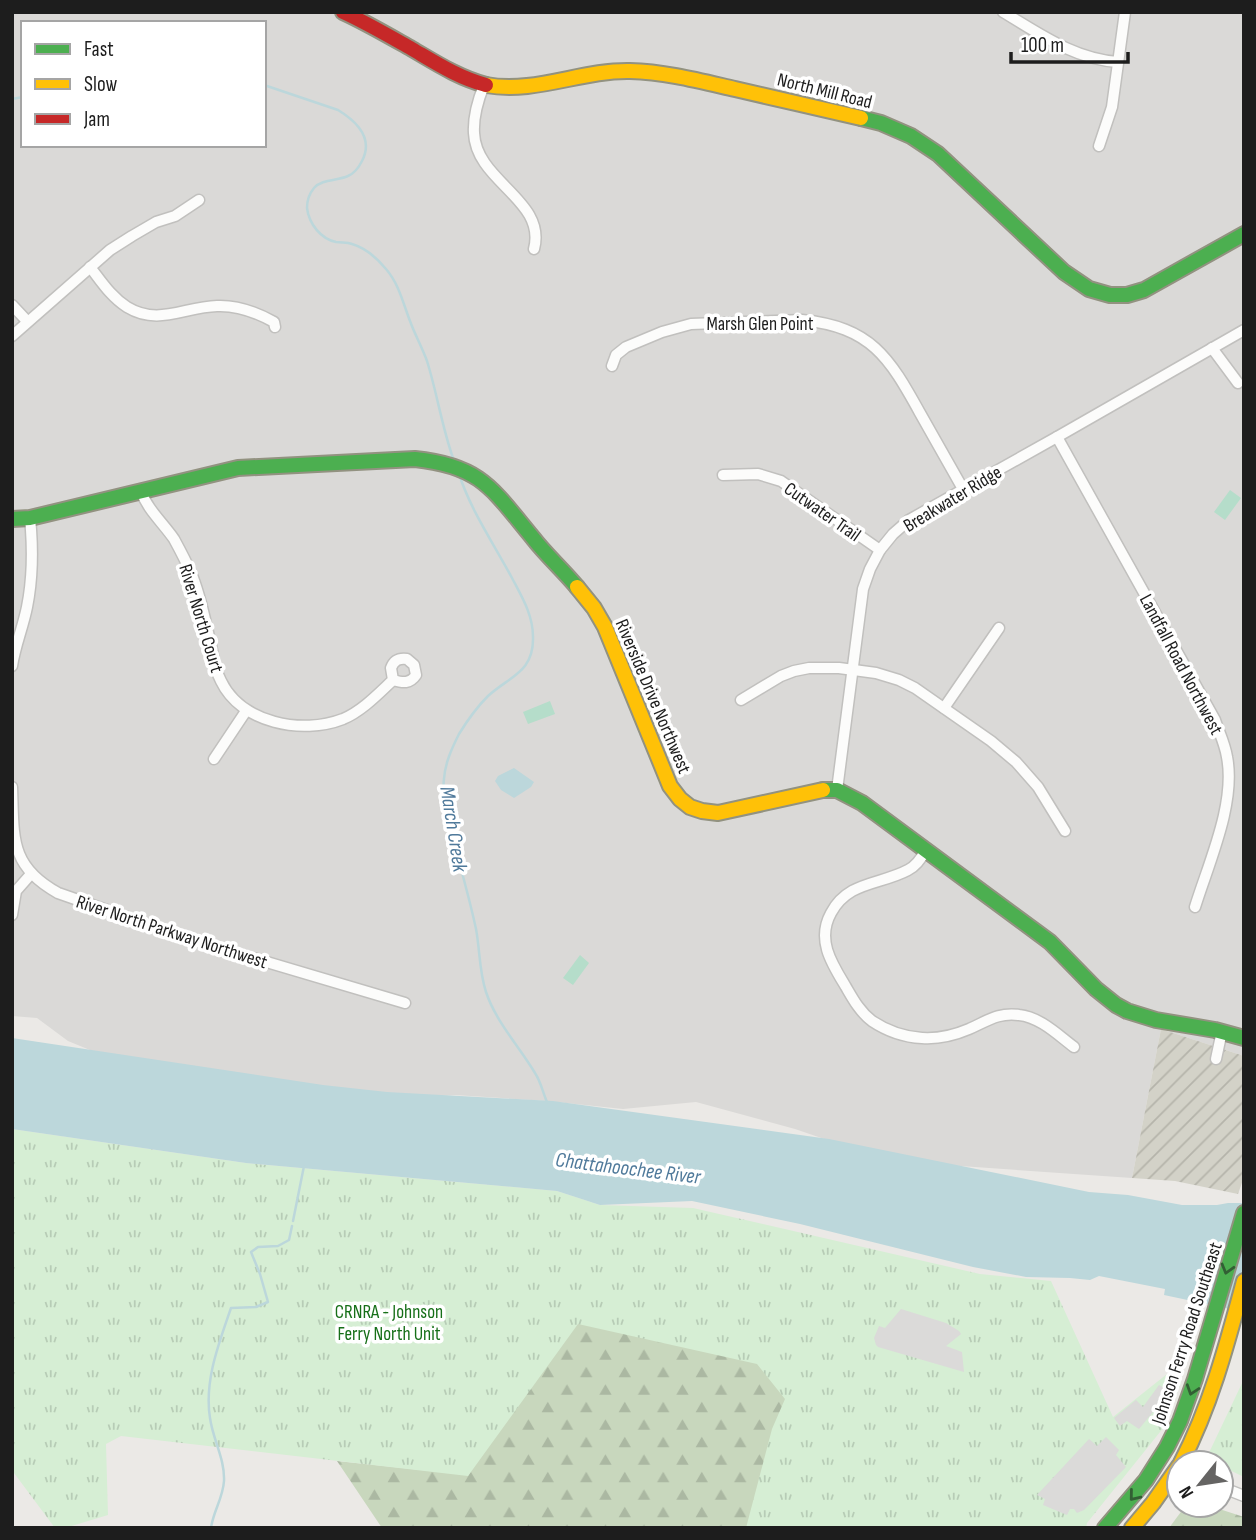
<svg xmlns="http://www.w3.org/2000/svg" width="1256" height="1540" font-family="'Sofia Sans Condensed',sans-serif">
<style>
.residential{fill:#dad9d7;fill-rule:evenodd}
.construction{fill:url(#construction-furrows)}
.forest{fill:url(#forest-firs)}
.park{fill:url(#park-tufts)}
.pitch{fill:#b5ddca}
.parking{fill:#dbdad9}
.water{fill:#bcd7db}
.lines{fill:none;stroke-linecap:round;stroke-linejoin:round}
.stream{stroke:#bcd7db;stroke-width:2.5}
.street-casing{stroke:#c1c0be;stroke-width:13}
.fast-casing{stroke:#929280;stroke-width:18}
.slow-casing{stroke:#929280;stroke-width:18}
.jam-casing{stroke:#929280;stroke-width:18}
.street{stroke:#fcfcfb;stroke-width:10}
.fast{stroke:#4caf50;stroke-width:14}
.slow{stroke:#ffc107;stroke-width:14}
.jam{stroke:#c62828;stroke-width:14}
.oneway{stroke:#325f34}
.labels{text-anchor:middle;stroke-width:7;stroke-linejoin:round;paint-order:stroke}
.street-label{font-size:19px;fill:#1d1d1d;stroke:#fff}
.park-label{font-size:19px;fill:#166f18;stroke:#fff}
.water-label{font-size:21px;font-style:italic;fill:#507a9b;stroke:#fff}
</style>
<defs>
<pattern id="construction-furrows" width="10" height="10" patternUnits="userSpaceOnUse" patternTransform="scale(1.75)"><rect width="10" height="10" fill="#d3d2c8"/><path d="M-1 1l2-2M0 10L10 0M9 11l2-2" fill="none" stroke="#b5b4ab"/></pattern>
<pattern id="forest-firs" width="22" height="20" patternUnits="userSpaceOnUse" patternTransform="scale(1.75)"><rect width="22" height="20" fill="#c8d7bd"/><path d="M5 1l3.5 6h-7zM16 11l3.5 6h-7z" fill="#abb8a2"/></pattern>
<pattern id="park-tufts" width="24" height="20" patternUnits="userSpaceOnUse" patternTransform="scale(1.75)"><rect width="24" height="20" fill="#d6eed4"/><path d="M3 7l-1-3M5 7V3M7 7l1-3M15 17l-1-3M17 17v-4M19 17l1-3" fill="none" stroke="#b7ccb6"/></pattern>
</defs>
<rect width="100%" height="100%" fill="#ebe9e6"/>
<path class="residential" d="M12,12H1244V1056L1161,1029L1132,1178L946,1165L839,1144L795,1129L696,1102L623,1109L547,1101L455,1095L375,1100L163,1080L68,1041L37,1018L12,1016ZM23,23H264V145H23Z"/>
<path class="construction" d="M1161,1029L1244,1056V1177L1238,1194L1175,1181L1132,1178Z"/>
<g class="forest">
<path d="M587,1298L1058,1438L1073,1528H382L337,1461L468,1475Z"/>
<path d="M1186,1505H1207L1244,1517V1528H1169Z"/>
</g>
<g class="park">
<path d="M12,1129L246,1163L557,1191L600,1205L693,1208L980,1274L1051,1281L1113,1417L1167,1374L1175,1375L1181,1380V1383L1164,1427L1087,1523L1086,1528H746L772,1429L785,1399L757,1364L578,1324L468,1476L121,1436L106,1444L108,1515L65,1528H55L14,1473H12Z"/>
<path d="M1244,1379V1477L1221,1466V1463H1214L1206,1459Z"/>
</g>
<g class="pitch">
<path d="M1230,490L1241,498L1225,520L1214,512Z"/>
<path d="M550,701L555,714L528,724L523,712Z"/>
<path d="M580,955L589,963L573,985L563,978Z"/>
</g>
<g class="parking">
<path d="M901,1309L946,1323L959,1331L961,1334L946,1346L962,1352L964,1372L878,1347L876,1345L874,1338L879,1326L885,1328Z"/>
<path d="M1159,1385L1170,1391L1139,1429L1127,1421L1120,1426L1114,1418L1136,1400L1143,1407Z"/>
<path d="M1106,1437L1119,1450L1116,1455L1126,1467L1084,1510L1077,1513L1074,1509H1070L1067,1515L1043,1505L1045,1499L1037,1495L1089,1439L1097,1446Z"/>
</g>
<g class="water">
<path d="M514,768L534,782L531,787L514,798L501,790L495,781L498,776Z"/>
<path d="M12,1038L323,1085L387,1092L553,1101L829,1139L1089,1192L1128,1195L1182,1205H1217L1228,1203H1244V1312L1164,1295L1165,1289L1099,1276L1090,1280L1070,1278L1026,1277L973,1267L800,1224L692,1201L600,1205L557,1191L246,1163L12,1129Z"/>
</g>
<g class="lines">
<g class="stream">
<path d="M264,85L338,110C356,121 374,138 362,161C359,167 355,173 348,176C337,181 322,179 314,188C309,194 307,201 307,208C309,224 321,239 336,242C342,243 347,242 352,244C365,248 377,258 386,269C399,284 403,303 410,321C415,335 422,347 427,361C437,393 442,427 453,458"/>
<path d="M12,99L23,97"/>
<path d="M459,474C471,511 494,544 512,578C522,597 533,615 533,637C534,672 510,676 488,696C477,707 467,721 459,734C452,748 445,763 444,779C442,791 446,803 448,816C456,854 468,891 476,929C480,950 479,971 486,992C496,1022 519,1046 535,1073C541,1082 543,1093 547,1102"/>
<path d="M293,1221L304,1166"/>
<path d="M211,1528C213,1512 223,1498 224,1481C225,1459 213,1440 210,1418C204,1381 219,1343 231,1308L256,1307L268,1302L260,1274L251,1252L258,1247L278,1246L289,1240L292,1226"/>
</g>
<defs>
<g id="street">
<path d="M1003,12C1040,34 1074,59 1118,62"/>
<path d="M484,85C478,100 473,116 474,133C476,182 547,200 534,249"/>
<path d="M1099,146L1112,107L1125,12"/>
<path d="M90,267C101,281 111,297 127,307C158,326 184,307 217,306C238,305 256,312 274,322L275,327"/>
<path d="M12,305L27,321"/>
<path d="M12,336L110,250L132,236L156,222L175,216L199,200"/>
<path d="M1212,348L1238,383"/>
<path d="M612,366L616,355L626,347L662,332L691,324L802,320C871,327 889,357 920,413C934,438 949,464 963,489"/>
<path d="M1057,437L1215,720C1219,732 1225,744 1227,757C1236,803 1209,862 1195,907"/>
<path d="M723,475L758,474L781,481L880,550"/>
<path d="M141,491C147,509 163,523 174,539C180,550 186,561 191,573C201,596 205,621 211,645C213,657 215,670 221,681C241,723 302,735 343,719C362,711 378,694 393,680C403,683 410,684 416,675L414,665L407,659C399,658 394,660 391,668L393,680"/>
<path d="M12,666C15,646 23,627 27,607C33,577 33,548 30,518"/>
<path d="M741,700L781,676L794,671L809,668H839L876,673L899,680L915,688L991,741L1016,762L1038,787L1065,831"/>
<path d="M944,708L999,628"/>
<path d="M214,759L246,711"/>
<path d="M12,787C14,837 9,866 58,893L192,940L405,1003"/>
<path d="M837,790L863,589L870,569L880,550L893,534L909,520L1057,437L1244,330"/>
<path d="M925,851C921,859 916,866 908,870C880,885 848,881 831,913C816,940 832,964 846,987C853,999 860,1012 872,1021C887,1031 904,1037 922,1038C938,1039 955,1035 969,1029C987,1021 999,1012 1019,1015C1040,1017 1058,1035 1074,1047"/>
<path d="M12,915L16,891L31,874"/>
<path d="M1216,1059L1222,1031"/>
<path d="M1221,1487L1244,1496"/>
</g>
<g id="fast">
<path d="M861,118L881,123L911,136L938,154L1064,272L1089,289L1110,295H1127L1144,290L1244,234"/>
<path d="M12,519L30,518L238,468L415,459C482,466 493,490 533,538C546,555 563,570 577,587"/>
<path d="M823,790H837L862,803L1050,942L1096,989L1116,1005L1127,1011L1156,1020L1215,1030L1244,1038"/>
<path d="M1105,1528L1146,1480L1167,1447L1180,1421L1195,1379L1244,1213"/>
</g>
<g id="slow">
<path d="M486,85C535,94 581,70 630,71C666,72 700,81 735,89C777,99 819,108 861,118"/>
<path d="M577,587L594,608L605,627L670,786L680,799L690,807L702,811L718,813L823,790"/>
<path d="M1181,1463C1211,1405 1227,1344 1244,1281"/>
<path d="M1132,1528L1153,1503L1179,1466"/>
</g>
<path id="jam" d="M343,12C367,23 389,36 412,49C436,63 459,78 486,85"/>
</defs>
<use href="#street" class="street-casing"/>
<use href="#fast" class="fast-casing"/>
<use href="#slow" class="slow-casing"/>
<use href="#jam" class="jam-casing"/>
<use href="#street" class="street"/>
<use href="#fast" class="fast"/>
<use href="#slow" class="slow"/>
<use href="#jam" class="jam"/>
</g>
<defs><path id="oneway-chevron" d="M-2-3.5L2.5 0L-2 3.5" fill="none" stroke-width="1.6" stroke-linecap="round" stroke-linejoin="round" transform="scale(1.75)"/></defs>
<g class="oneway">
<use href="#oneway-chevron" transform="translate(1227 1269) rotate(106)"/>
<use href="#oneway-chevron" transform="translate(1192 1390) rotate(108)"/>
<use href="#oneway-chevron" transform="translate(1134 1496) rotate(129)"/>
</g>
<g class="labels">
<g class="street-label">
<text transform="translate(825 90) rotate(14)" y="7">North Mill Road</text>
<text x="760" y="330">Marsh Glen Point</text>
<text transform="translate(952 498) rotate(-31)" y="7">Breakwater Ridge</text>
<text transform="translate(823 511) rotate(35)" y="7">Cutwater Trail</text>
<text transform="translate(202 618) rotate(73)" y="7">River North Court</text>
<text transform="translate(1182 664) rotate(62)" y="7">Landfall Road Northwest</text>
<text transform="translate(654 696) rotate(67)" y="7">Riverside Drive Northwest</text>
<text transform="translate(172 931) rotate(18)" y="7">River North Parkway Northwest</text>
<text transform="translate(1186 1333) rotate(-72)" y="7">Johnson Ferry Road Southeast</text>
</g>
<g class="park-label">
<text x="389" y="1318">CRNRA - Johnson<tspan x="389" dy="22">Ferry North Unit</tspan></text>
</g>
<g class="water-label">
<text transform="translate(454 829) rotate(81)" y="7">March Creek</text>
<text transform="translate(628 1168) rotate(7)" y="7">Chattahoochee River</text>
</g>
</g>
<rect width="1256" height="1540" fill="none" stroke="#1d1d1d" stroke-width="28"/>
<rect x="21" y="21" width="245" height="126" fill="#ffffff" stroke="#a5a5a5" stroke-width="2"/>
<rect x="35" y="44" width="35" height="10" fill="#4caf50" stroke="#a5a5a5" stroke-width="2"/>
<text x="84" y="56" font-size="21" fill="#1d1d1d">Fast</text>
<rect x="35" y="79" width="35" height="10" fill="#ffc107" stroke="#a5a5a5" stroke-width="2"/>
<text x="84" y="91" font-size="21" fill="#1d1d1d">Slow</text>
<rect x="35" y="114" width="35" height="10" fill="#c62828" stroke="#a5a5a5" stroke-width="2"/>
<text x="84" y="126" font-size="21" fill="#1d1d1d">Jam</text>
<g transform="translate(1200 1484) rotate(240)"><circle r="33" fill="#ffffff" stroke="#a5a5a5" stroke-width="2"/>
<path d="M0-5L12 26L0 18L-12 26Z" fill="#656463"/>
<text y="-10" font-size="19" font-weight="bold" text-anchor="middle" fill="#1d1d1d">N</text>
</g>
<path d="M1011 52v10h117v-10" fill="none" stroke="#1d1d1d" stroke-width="3.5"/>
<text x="1021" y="52" font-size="21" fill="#1d1d1d" stroke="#ffffff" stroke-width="5" paint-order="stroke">100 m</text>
</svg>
